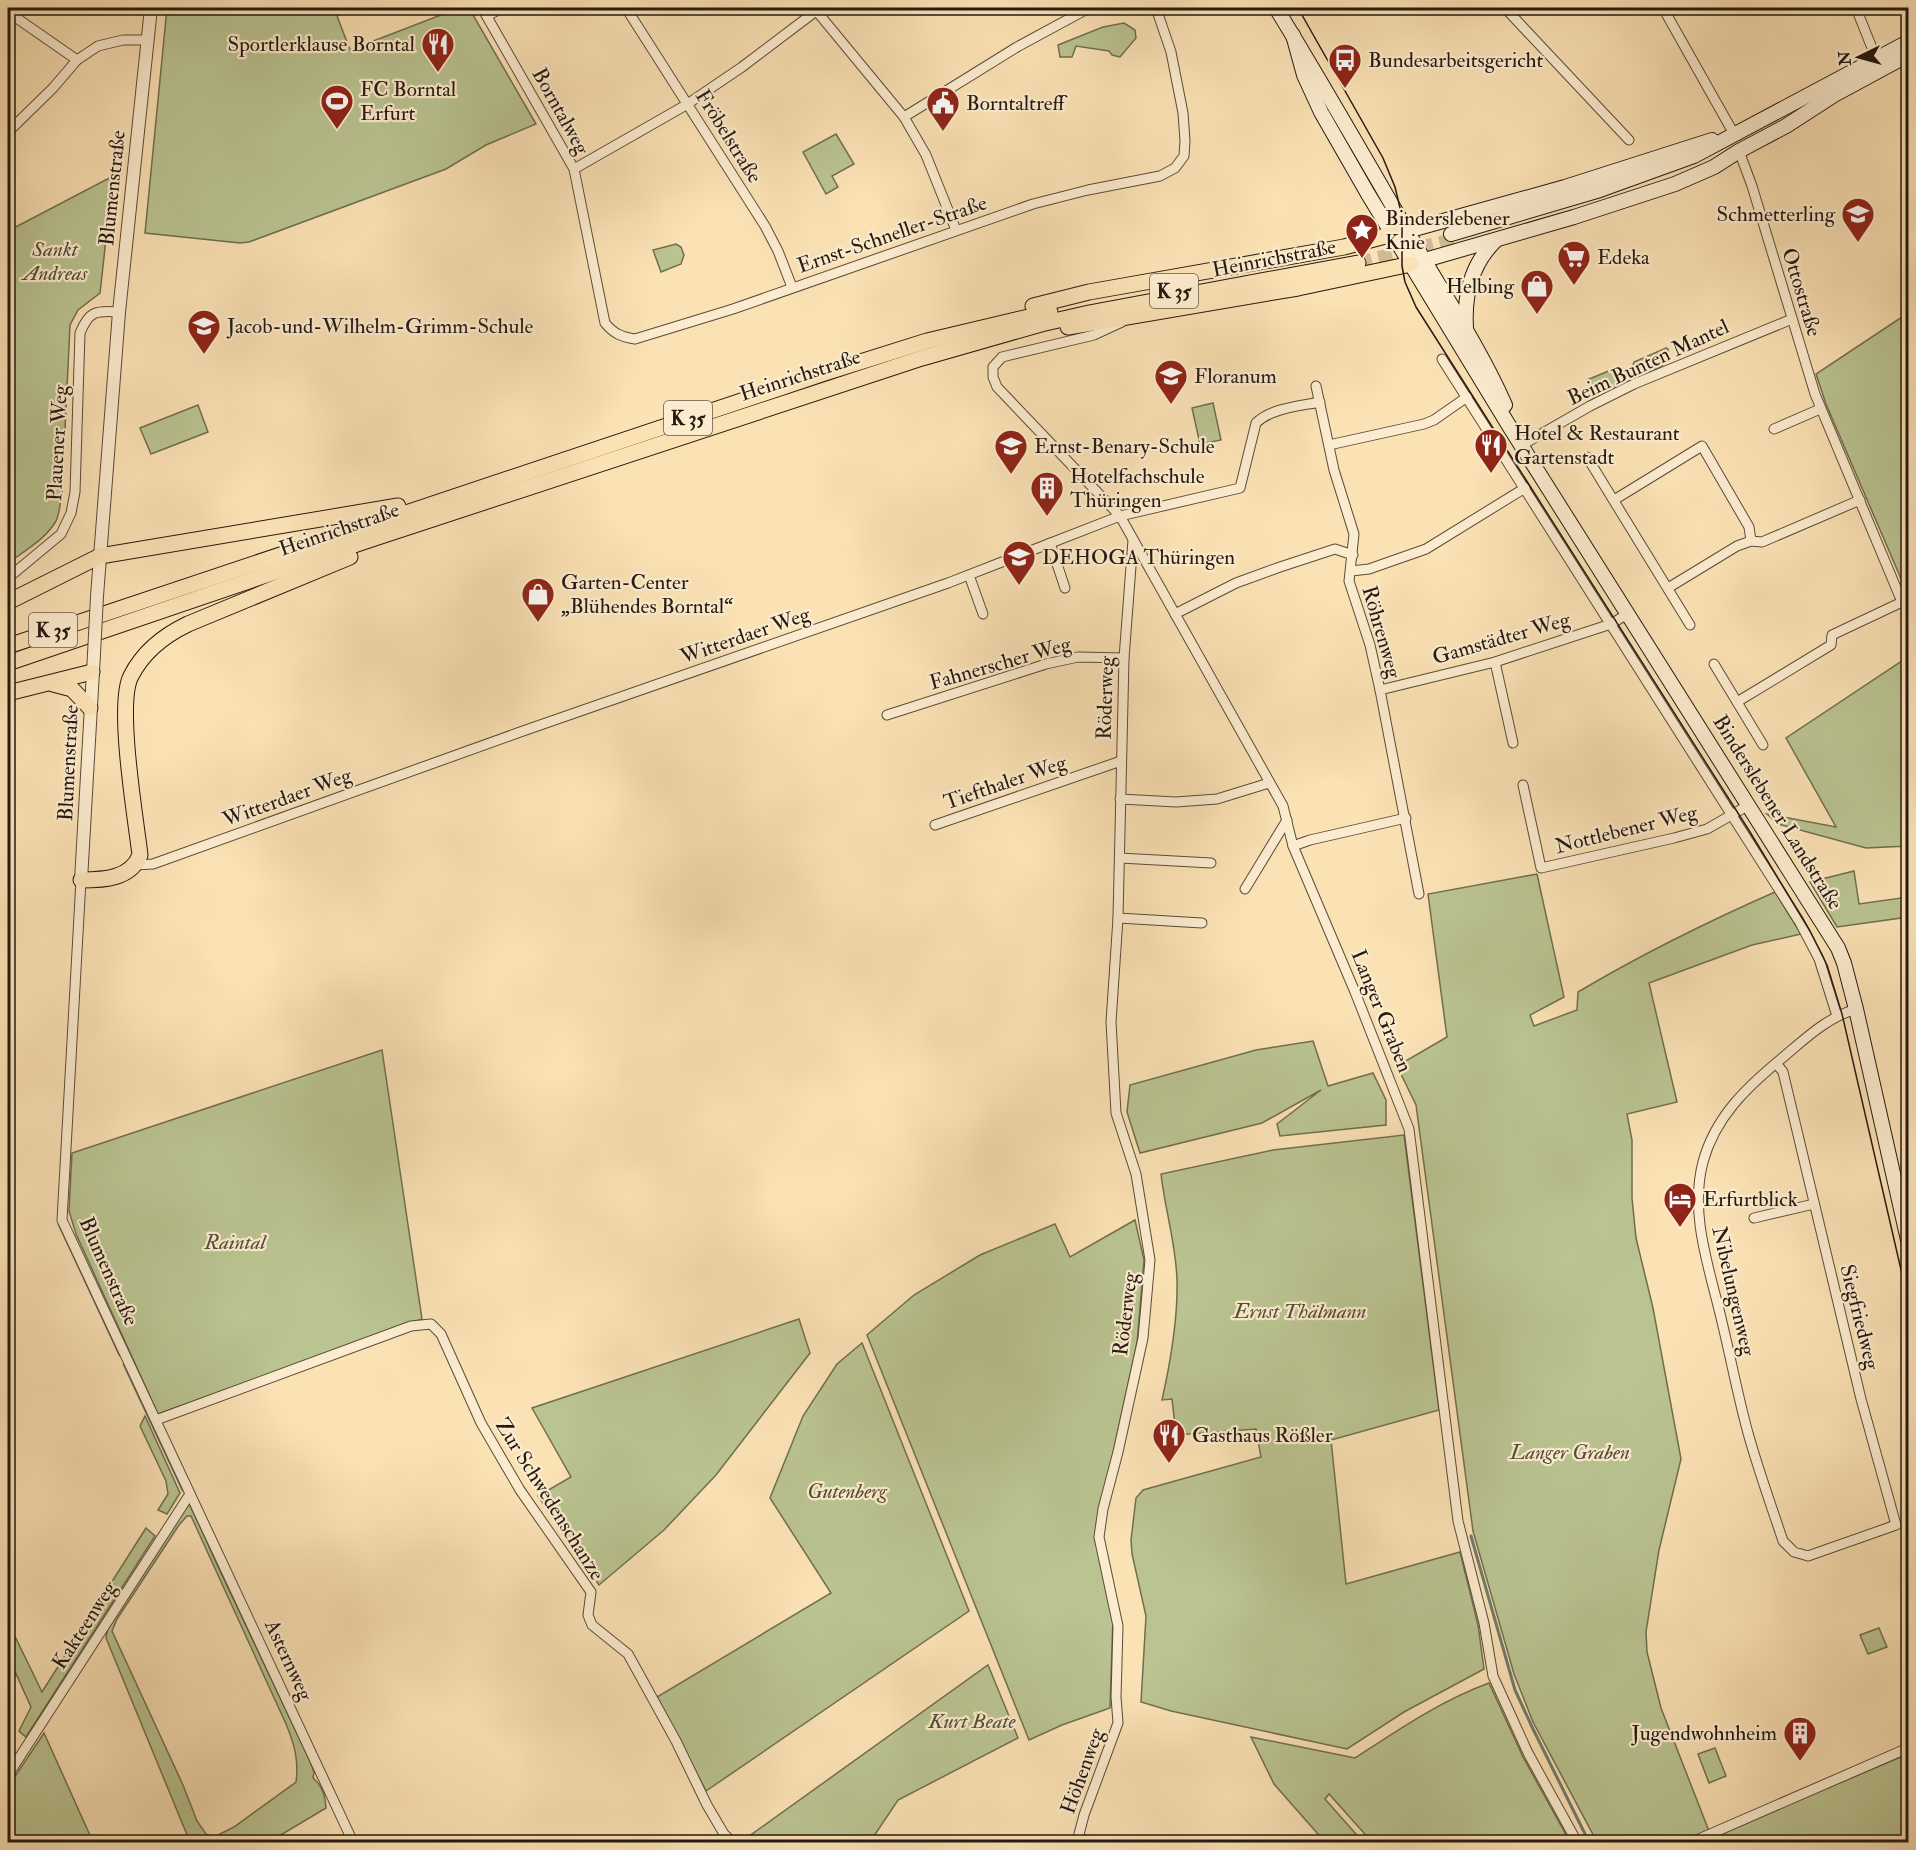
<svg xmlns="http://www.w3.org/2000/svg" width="1916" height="1850" font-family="'IM FELL Double Pica',serif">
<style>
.green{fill:#bac491;stroke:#706e50;stroke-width:1.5;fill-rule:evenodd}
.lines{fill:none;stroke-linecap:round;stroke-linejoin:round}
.stream{stroke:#6e7c6d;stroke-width:3}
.secondary-tunnel{stroke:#d0ba94;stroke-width:14;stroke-dasharray:14 7;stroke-linecap:butt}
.minor-casing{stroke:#5a4b38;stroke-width:11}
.tertiary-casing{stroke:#5a4b38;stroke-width:14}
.secondary-casing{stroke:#25190f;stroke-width:16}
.trunk-casing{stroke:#25190f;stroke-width:17}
.minor{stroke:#fceccf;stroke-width:9}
.tertiary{stroke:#fceccf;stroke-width:12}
.secondary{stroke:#fceccf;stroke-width:14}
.trunk{stroke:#fbe2b5;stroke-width:15}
.tram{stroke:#25190f;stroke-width:1.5}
.tertiary-bridge-casing{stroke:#5a4b38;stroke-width:14;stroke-linecap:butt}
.tertiary-bridge{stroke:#fceccf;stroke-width:12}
.labels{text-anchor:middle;stroke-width:4.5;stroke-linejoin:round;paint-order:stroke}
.shield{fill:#fceccf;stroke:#665849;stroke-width:1.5}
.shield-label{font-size:20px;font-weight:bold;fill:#25190f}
.poi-label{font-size:21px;fill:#25190f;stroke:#fceccf;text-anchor:start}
.street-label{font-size:21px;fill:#25190f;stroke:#fceccf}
.park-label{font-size:21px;font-style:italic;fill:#524c36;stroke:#fceccf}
</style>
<rect width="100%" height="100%" fill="#fbe2b5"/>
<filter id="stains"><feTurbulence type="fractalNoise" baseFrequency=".00333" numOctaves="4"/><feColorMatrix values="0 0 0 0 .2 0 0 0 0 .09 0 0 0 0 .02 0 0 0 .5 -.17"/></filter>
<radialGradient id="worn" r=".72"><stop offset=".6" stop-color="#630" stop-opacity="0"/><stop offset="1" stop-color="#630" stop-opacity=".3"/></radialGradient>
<g class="green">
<path d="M167,8H334L350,50L459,8H469L536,124L486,145L446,169L249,242L240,243L145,233Z"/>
<path d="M1124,23L1135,30L1136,38L1120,57L1112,55L1109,51L1076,46L1072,57H1060L1058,45L1103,27Z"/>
<path d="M836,134L854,164L832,176L838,187L826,194L803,152Z"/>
<path d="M113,176L100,293L78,310L70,325L62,492C60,501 60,513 56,521C45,540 24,551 8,563V231Z"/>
<path d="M676,244L681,247L684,255L681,264L661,272L653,250Z"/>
<path d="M1908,313V595L1826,404L1816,374Z"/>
<path d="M1666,348L1668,349C1671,366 1654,370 1642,376L1637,375L1633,365L1634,362Z"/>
<path d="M1618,367L1623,369L1626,383L1597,398H1593L1587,380Z"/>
<path d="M1213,403L1221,440L1200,444L1192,408Z"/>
<path d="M198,405L208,432L151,454L140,428Z"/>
<path d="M1908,657V846L1866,848L1778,824L1767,814L1836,827L1786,738Z"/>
<path d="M1854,871L1859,904L1908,897V917L1837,927L1810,882Z"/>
<path d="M1537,874L1564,997L1530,1015L1534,1026L1577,1010L1578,992C1642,954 1707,922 1775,892L1801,934L1752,945L1649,983L1677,1102L1627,1114L1632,1140V1198L1636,1238L1653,1308L1681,1459L1659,1550L1646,1632L1647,1652L1661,1708L1709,1831L1681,1842H1597L1533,1722L1514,1674L1473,1531L1416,1105L1397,1066L1447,1037L1428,894Z"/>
<path d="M1313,1041L1328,1086L1373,1073L1386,1100V1125L1280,1136L1277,1124L1321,1090L1262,1123L1140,1153L1127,1112L1130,1085L1256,1050Z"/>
<path d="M382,1050L422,1319L158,1414L76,1234L69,1211L72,1153Z"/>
<path d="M1404,1135L1439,1410L1331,1440L1346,1584L1460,1552L1478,1625L1484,1669L1404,1712L1347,1749L1171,1711L1141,1702L1146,1616L1132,1554L1131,1540L1136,1498L1143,1490L1261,1457L1256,1429L1176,1435L1172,1399L1162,1400C1170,1364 1178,1317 1177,1280C1176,1244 1165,1210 1161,1174L1273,1150Z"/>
<path d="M1135,1220L1144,1260L1137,1343L1095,1537L1113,1616L1110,1708L1062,1725L1029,1740L867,1335L914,1295L980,1255L1055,1224L1070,1257Z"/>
<path d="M799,1319L810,1353L716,1475L664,1530L599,1585L538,1496L571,1477L532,1408Z"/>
<path d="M862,1343L969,1611L706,1791L657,1697L831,1593L770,1498L803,1416L837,1364Z"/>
<path d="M145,1416L180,1493L167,1514L158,1510L168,1494L166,1481L140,1426Z"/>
<path d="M189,1505L193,1507L213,1556L309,1759L314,1772L313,1778C323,1787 325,1795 326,1808L269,1842H190L106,1638L108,1627L185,1508ZM187,1516H191L286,1724C294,1743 299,1760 296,1782L234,1827L214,1837L206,1834L197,1821L183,1785L112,1631L117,1619L179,1525Z"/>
<path d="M146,1528L155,1536L26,1737L19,1731L31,1707L8,1656V1622L42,1692Z"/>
<path d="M1879,1628L1887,1647L1868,1654L1860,1635Z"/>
<path d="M988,1665L1018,1738L898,1800L870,1842H748L745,1839Z"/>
<path d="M1489,1683L1523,1757L1570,1842H1372L1329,1794L1325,1799L1363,1842H1325L1274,1784L1251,1737L1355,1758C1398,1730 1440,1701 1489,1683Z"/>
<path d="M44,1733L93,1842H8V1787Z"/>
<path d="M1715,1748L1726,1776L1709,1783L1698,1754Z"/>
<path d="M1908,1754V1842H1700L1896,1759Z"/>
</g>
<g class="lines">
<g class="stream">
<path d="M59,1224L120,1355"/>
<path d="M124,1364L183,1490"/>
<path d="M191,1506L231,1592"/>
<path d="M1471,1536L1515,1690L1533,1729L1589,1842"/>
</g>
<path class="secondary-tunnel" d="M1358,263L1453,240"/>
<defs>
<g id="minor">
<path d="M482,8L574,169L605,323C614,334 622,337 635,339L733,309L1033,204L1088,190L1160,176L1175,168L1184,156L1185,141L1183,113L1171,52L1156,8"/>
<path d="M626,8L765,226L778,251L792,287"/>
<path d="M814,8L904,117L926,155L956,230"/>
<path d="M1505,8L1629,140"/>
<path d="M1663,8L1734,134"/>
<path d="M1856,8L1872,48"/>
<path d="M8,12L77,60"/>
<path d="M487,16L502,8"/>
<path d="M904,117L1017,47L1089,8"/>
<path d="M8,132L53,88L77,60L98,46L123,40H148"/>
<path d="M1739,151L1752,186L1815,394L1902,602L1908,608"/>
<path d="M574,169L686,105L742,67L820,8"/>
<path d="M1122,322L1094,335L1002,357L993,367V377L997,387L1120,516L1283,806L1293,846L1355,992L1409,1129L1458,1521L1484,1623L1493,1676L1528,1753L1577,1842"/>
<path d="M1442,359L1799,921L1819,959L1837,1016"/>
<path d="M1316,386L1334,470L1354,534L1349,581L1370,645L1380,690L1419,894"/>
<path d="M1774,429L1820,409"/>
<path d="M1329,445L1424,424L1434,420L1467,397"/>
<path d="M1522,445L1590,406L1634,384L1792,319"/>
<path d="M1587,457L1690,625"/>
<path d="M1614,500L1702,446L1749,527L1751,541"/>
<path d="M1050,543L1065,588"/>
<path d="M1351,571L1369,569L1426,549L1525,488"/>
<path d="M969,575L983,614"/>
<path d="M8,578L61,534L71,513L75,492L80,333C89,311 96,310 119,312"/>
<path d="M1668,588L1737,546L1751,541L1762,542L1860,500"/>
<path d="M1175,614L1236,583L1280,567L1335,549L1353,555"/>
<path d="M1495,662L1513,743"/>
<path d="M1714,664L1763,745"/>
<path d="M1380,690L1495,662L1611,624L1629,613"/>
<path d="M1737,702L1831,645L1832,635L1902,602"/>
<path d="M887,715L1046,664L1078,657L1124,658"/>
<path d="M1523,785L1541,868L1674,838L1707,829L1749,805"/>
<path d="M1120,799L1176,802L1217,799L1269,783"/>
<path d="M935,825L1121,761"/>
<path d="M1293,846L1310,840L1406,818"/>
<path d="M1120,858L1211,863"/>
<path d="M136,865L153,864L523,731L948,583L1120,516L1240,488L1256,423C1271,408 1300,406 1320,402"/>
<path d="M81,880L62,1220L353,1842"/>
<path d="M1245,889L1287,820"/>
<path d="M1118,918L1202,923"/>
<path d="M1776,1063L1783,1072L1861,1399L1896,1525L1808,1556L1794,1552L1783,1541C1771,1505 1758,1469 1748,1433C1738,1397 1731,1359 1722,1322C1710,1270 1689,1215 1703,1162C1715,1117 1747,1087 1781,1059C1805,1039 1826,1018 1856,1009"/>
<path d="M1754,1218L1814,1204"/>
<path d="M156,1420L411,1326L431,1324L441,1334L481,1423L520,1490L591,1592L588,1615L592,1625L628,1654L676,1741L707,1805L724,1834L732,1842"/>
<path d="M8,1775L190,1494"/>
<path d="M1077,1842L1084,1815L1118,1723L1116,1697L1118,1626L1099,1537L1103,1509L1118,1452L1143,1338L1150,1260L1136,1174L1116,1113L1111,1022L1118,918L1124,658L1133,540"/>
<path d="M1692,1842L1908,1748"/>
</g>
<g id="tertiary">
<path d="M97,596L119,312L151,8"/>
<path d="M81,880L94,654"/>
</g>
<g id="secondary">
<path d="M1276,8C1327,91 1375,176 1424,260C1453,309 1482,353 1505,405"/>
<path d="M1293,35L1304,75L1321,112L1368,194L1511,429L1838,948L1844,963L1856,1009L1908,1240"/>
<path d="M1400,233L1565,187L1712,140"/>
<path d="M1451,234L1600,190L1694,156L1908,42"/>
<path d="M1411,264L1574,217L1675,184L1714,167L1739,151L1786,126L1834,95L1908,55"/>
<path d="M1466,327C1464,294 1471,265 1495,241"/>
</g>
<g id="trunk">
<path d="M1033,306L1089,292L1344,247L1393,234"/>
<path d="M1068,327L1298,288L1411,264"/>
<path d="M8,602L100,556L398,506"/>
<path d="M8,646L825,373L927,341L1050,312"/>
<path d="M8,663L369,540L922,358L1041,324L1089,313L1358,263"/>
<path d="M53,684L72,689L90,708"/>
<path d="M8,693L92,672"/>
<path d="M81,880C103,880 131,879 140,855C136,820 116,704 131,676C143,652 163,636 188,624L350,557"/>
</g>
</defs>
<use href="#minor" class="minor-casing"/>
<use href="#tertiary" class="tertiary-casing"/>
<use href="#secondary" class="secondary-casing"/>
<use href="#trunk" class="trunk-casing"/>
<use href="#minor" class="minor"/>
<use href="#tertiary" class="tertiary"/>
<use href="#secondary" class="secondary"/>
<use href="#trunk" class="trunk"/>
<path class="tram" d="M1298,8L1383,158L1395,187L1402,216V266L1405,282L1416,307L1750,832L1810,931L1827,965L1842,1014L1908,1300"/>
<defs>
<path id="tertiary-bridge" d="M94,654L97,596"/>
</defs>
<use href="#tertiary-bridge" class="tertiary-bridge-casing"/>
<use href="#tertiary-bridge" class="tertiary-bridge"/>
</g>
<defs>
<symbol id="restaurant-pin" viewBox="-11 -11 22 30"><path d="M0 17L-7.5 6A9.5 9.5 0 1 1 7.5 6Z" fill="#8f2418" stroke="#fceccf"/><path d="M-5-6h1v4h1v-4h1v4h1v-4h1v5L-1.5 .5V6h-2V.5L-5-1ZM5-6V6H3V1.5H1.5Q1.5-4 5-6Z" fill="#fff"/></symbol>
<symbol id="bus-pin" viewBox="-11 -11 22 30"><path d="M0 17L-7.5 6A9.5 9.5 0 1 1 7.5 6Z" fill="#8f2418" stroke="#fceccf"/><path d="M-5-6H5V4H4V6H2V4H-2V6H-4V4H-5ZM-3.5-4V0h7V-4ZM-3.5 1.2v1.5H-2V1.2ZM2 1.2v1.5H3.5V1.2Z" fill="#fff"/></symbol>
<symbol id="stadium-pin" viewBox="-11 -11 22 30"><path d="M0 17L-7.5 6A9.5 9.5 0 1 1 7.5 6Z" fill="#8f2418" stroke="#fceccf"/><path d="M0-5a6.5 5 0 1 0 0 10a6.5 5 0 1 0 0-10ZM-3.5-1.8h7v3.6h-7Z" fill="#fff"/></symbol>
<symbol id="civic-pin" viewBox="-11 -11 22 30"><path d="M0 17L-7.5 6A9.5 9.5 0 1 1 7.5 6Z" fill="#8f2418" stroke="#fceccf"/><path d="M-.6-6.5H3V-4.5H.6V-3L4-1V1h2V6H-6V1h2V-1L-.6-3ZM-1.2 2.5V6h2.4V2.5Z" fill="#fff"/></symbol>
<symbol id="school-pin" viewBox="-11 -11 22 30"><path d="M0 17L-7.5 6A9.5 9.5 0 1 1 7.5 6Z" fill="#8f2418" stroke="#fceccf"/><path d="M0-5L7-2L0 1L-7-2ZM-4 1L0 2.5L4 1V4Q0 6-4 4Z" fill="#fff"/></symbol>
<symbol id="sight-pin" viewBox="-11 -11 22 30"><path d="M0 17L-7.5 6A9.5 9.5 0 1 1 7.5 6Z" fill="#8f2418" stroke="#fceccf"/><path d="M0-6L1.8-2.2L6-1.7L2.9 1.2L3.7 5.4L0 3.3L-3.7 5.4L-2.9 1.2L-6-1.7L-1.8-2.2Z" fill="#fff"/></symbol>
<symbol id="supermarket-pin" viewBox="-11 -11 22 30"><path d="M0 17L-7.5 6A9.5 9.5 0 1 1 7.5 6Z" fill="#8f2418" stroke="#fceccf"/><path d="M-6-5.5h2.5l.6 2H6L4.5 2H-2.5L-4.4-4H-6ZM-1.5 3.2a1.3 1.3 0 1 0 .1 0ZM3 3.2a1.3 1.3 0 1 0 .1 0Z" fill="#fff"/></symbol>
<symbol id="shop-pin" viewBox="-11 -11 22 30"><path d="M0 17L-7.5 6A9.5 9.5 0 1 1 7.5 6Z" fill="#8f2418" stroke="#fceccf"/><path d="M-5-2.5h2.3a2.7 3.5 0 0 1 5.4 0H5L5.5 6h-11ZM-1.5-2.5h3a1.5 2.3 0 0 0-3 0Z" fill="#fff"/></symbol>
<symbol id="building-pin" viewBox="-11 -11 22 30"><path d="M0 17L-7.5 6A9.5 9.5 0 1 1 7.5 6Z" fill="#8f2418" stroke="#fceccf"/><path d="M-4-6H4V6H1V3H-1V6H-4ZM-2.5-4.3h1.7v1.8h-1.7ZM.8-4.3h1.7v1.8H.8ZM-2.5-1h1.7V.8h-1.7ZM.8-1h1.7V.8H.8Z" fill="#fff"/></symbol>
<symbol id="hotel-pin" viewBox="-11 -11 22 30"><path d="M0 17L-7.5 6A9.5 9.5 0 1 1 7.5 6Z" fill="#8f2418" stroke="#fceccf"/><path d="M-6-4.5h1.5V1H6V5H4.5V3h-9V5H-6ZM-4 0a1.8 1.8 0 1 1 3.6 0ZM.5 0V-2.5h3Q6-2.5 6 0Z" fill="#fff"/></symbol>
</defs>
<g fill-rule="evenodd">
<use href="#restaurant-pin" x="419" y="25" width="38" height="52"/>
<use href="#bus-pin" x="1326" y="41" width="38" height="52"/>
<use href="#stadium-pin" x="318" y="82" width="38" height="52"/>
<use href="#civic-pin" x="924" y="84" width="38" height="52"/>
<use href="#school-pin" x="1839" y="195" width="38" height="52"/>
<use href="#sight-pin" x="1343" y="211" width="38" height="52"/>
<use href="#supermarket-pin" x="1555" y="238" width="38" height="52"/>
<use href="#shop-pin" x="1518" y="267" width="38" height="52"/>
<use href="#school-pin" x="185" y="307" width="38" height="52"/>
<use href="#school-pin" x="1152" y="357" width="38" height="52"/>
<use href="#restaurant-pin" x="1472" y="426" width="38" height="52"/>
<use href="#school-pin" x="992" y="427" width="38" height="52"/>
<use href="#building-pin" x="1028" y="469" width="38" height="52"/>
<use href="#school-pin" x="1000" y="538" width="38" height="52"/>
<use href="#shop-pin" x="519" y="575" width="38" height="52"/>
<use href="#hotel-pin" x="1661" y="1180" width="38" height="52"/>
<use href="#restaurant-pin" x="1150" y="1416" width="38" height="52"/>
<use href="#building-pin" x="1781" y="1714" width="38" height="52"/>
</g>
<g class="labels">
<g class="shield">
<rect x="1150" y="274" width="48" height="34" rx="4.5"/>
<rect x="664" y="401" width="48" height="34" rx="4.5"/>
<rect x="29" y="613" width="48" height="34" rx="4.5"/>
</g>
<g class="shield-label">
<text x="1174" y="298">K 35</text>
<text x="688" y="425">K 35</text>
<text x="53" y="637">K 35</text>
</g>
<g class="poi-label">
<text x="415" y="51" text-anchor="end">Sportlerklause Borntal</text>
<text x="1368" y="67">Bundesarbeitsgericht</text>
<text x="360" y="96">FC Borntal<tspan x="360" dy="24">Erfurt</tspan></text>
<text x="966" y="110">Borntaltreff</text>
<text x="1835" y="221" text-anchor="end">Schmetterling</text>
<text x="1385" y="225">Binderslebener<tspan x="1385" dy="24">Knie</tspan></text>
<text x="1597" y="264">Edeka</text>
<text x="1514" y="293" text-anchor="end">Helbing</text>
<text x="227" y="333">Jacob-und-Wilhelm-Grimm-Schule</text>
<text x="1194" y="383">Floranum</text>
<text x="1514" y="440">Hotel &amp; Restaurant<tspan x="1514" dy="24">Gartenstadt</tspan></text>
<text x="1034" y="453">Ernst-Benary-Schule</text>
<text x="1070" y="483">Hotelfachschule<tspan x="1070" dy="24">Thüringen</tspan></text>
<text x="1042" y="564">DEHOGA Thüringen</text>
<text x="561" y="589">Garten-Center<tspan x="561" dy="24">„Blühendes Borntal“</tspan></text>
<text x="1703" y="1206">Erfurtblick</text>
<text x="1192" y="1442">Gasthaus Rößler</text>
<text x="1777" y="1740" text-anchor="end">Jugendwohnheim</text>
</g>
<g class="street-label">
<text transform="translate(561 111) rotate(61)" y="7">Borntalweg</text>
<text transform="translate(729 136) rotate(58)" y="7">Fröbelstraße</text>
<text transform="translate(112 188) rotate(-84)" y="7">Blumenstraße</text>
<text transform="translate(892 234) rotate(-19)" y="7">Ernst-Schneller-Straße</text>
<text transform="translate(1274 258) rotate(-11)" y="7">Heinrichstraße</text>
<text transform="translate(1802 292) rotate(73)" y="7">Ottostraße</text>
<text transform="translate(1648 362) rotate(-25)" y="7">Beim Bunten Mantel</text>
<text transform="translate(800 375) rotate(-18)" y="7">Heinrichstraße</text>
<text transform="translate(57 443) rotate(-87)" y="7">Plauener Weg</text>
<text transform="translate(339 529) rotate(-19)" y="7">Heinrichstraße</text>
<text transform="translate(1382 632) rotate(74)" y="7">Röhrenweg</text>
<text transform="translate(745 635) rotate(-19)" y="7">Witterdaer Weg</text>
<text transform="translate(1501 638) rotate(-16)" y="7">Gamstädter Weg</text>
<text transform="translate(1000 663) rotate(-16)" y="7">Fahnerscher Weg</text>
<text transform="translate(1105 698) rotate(-88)" y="7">Röderweg</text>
<text transform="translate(68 763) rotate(-87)" y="7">Blumenstraße</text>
<text transform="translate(1005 782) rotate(-19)" y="7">Tiefthaler Weg</text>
<text transform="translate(287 797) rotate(-20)" y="7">Witterdaer Weg</text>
<text transform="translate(1778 812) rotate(58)" y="7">Binderslebener Landstraße</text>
<text transform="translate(1626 829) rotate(-14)" y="7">Nottlebener Weg</text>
<text transform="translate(1382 1011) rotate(68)" y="7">Langer Graben</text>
<text transform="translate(109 1271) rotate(66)" y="7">Blumenstraße</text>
<text transform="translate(1734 1291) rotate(77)" y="7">Nibelungenweg</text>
<text transform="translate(1125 1314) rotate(-83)" y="7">Röderweg</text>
<text transform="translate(1860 1317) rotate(76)" y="7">Siegfriedweg</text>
<text transform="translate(550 1499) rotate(58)" y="7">Zur Schwedenschanze</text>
<text transform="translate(84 1625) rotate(-57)" y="7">Kakteenweg</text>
<text transform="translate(289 1660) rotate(65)" y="7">Asternweg</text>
<text transform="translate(1082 1771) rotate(-70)" y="7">Höhenweg</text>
</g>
<g class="park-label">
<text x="55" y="256">Sankt<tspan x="55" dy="24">Andreas</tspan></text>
<text x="235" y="1249">Raintal</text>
<text x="1300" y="1318">Ernst Thälmann</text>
<text x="1570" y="1459">Langer Graben</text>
<text x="847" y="1498">Gutenberg</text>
<text x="972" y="1728">Kurt Beate</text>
</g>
</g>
<rect width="1916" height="1850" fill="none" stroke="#fbe2b5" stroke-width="30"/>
<rect x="9" y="9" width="1898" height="1832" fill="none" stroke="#25190f" stroke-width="3"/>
<rect x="15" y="15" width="1886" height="1820" fill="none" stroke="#25190f" stroke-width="1.5"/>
<g transform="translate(1859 57) rotate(265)" stroke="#fceccf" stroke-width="4.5" paint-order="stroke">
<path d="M0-4.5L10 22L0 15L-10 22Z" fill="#25190f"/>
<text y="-9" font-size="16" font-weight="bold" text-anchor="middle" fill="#25190f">N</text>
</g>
<rect width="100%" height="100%" filter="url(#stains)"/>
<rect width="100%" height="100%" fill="url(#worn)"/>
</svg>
